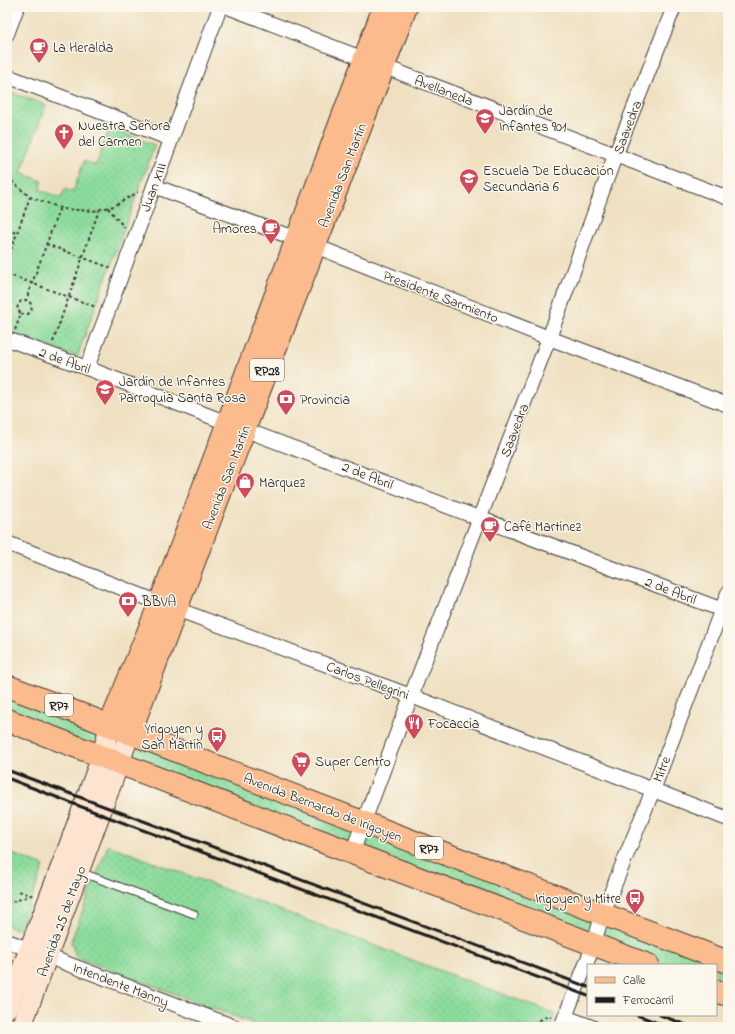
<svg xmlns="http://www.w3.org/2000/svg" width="735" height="1034" font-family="'Indie Flower',sans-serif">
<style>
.grass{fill:url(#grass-dots);stroke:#547c5c}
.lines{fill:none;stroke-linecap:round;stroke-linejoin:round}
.service-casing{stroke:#3c3935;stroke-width:9}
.minor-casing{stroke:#3c3935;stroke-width:16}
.secondary-casing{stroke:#3c3935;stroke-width:22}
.primary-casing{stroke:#3c3935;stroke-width:24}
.path{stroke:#3c3935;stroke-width:2;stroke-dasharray:3 3;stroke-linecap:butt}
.service{stroke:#fff;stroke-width:7}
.minor{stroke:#fff;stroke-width:14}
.secondary{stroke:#fde4d1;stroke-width:20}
.primary{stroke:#fbbb8c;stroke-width:22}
.rail{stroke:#1c1c1c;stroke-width:3}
.labels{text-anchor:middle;stroke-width:3;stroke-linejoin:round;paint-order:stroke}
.shield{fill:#fbf7ec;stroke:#5f5e5a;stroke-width:1}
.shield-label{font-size:13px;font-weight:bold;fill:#1c1c1c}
.poi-label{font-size:14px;fill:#1c1c1c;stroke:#fbf7ec;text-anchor:start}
.street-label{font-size:14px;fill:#1c1c1c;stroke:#fbf7ec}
</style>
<defs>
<pattern id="grass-dots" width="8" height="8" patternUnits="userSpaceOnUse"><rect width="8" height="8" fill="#8cdc9c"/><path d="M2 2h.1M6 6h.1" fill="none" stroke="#78bc86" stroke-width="1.8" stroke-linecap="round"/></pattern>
</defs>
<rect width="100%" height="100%" fill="#fbf7ec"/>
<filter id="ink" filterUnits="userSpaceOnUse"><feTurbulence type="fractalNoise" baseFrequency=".025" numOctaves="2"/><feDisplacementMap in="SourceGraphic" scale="8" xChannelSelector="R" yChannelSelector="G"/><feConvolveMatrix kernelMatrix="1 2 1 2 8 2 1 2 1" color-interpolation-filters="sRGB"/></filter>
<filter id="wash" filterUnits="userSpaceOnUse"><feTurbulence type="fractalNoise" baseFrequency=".012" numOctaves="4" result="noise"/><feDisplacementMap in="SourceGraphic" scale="16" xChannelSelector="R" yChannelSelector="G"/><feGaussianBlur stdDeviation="0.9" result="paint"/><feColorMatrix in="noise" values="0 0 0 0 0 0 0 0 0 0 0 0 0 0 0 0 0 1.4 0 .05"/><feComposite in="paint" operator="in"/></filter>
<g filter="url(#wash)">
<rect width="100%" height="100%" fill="#efe0c1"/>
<g class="grass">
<path d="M7,91L46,105L21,173L42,181L40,190L61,198L65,189L73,192L84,161L96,165L109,128L155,145L77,357L7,331Z"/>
<path d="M7,686L728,962V995L716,991V965H648L7,720Z"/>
<path d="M108,845L555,1014L550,1027H263L76,957L71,941Z"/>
<path d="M7,852L44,866L21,927L15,929L7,926Z"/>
</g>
</g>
<g filter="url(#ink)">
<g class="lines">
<defs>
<path id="service" d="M80,872L194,914"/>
<g id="minor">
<path d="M228,7L728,198"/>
<path d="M7,34L17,7"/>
<path d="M7,76L171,139"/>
<path d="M154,186L315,246L549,338L728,405"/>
<path d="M7,339L87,368L227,423L728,612"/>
<path d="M87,368L220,7"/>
<path d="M7,543L160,603L411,696L728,819"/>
<path d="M352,853L411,696L549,338L615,156L674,7"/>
<path d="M7,941L235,1027"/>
<path d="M565,1017L592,1027"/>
<path d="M561,1027L594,944L602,915L653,790L728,593"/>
</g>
<g id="secondary">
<path d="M7,1008L68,849L102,756L110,725"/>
<path d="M21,1027L130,733"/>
</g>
<g id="primary">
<path d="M7,686L728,962"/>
<path d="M7,720L352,853L648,965"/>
<path d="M110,725L160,603L384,7"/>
<path d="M130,733C219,490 315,249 406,7"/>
<path d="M716,991L728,995"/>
</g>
</defs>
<use href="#service" class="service-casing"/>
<use href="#minor" class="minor-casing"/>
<use href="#secondary" class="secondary-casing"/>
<use href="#primary" class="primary-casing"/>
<g class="path">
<path d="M7,177L30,197L64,209L93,211L114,206L138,192"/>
<path d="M108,208L125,228"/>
<path d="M7,230L17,233"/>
<path d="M46,244L111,268"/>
<path d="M7,261L30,197"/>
<path d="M7,274L96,307"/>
<path d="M21,314H28L31,311C33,306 31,302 26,300"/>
<path d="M15,330L21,314L17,309L18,305L21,301L26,300L60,207"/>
<path d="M53,342L99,210"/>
<path d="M19,891L29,895"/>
<path d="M7,904L34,894"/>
<path d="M529,1027L545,1017H551"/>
</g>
<use href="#service" class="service"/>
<use href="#minor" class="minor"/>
<use href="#secondary" class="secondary"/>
<use href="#primary" class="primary"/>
<g class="rail">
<path d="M7,770L588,987"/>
<path d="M7,778L100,814L588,996"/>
<path d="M637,1015L668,1027"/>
<path d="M660,1015L691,1027"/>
</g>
</g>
</g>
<defs>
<symbol id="cafe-pin" viewBox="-11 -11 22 30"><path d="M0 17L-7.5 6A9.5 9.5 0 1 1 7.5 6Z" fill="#d1495b" stroke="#fbf7ec"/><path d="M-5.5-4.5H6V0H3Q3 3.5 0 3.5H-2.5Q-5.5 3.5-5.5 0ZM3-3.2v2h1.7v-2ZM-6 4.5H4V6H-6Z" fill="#fff"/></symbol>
<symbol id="school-pin" viewBox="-11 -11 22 30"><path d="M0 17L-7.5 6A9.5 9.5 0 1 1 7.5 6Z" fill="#d1495b" stroke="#fbf7ec"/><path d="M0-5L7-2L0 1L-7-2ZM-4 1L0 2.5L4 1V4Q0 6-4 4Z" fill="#fff"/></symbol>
<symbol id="church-pin" viewBox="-11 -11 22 30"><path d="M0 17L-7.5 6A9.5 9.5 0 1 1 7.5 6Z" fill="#d1495b" stroke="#fbf7ec"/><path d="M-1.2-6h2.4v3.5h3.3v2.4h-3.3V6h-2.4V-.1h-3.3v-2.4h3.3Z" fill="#fff"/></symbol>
<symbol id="bank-pin" viewBox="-11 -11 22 30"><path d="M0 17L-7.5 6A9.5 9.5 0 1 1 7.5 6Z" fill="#d1495b" stroke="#fbf7ec"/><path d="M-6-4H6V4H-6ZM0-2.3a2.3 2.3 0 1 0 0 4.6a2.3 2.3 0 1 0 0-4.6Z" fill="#fff"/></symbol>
<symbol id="shop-pin" viewBox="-11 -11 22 30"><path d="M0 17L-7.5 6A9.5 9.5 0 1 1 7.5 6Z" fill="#d1495b" stroke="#fbf7ec"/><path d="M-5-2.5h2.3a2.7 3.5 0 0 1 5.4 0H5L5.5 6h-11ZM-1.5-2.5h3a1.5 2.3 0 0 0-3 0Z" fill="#fff"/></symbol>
<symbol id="restaurant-pin" viewBox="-11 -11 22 30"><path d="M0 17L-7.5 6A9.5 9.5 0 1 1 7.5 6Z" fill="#d1495b" stroke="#fbf7ec"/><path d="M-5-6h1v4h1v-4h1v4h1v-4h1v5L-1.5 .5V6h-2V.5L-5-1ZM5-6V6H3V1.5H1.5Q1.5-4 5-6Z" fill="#fff"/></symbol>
<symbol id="bus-pin" viewBox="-11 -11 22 30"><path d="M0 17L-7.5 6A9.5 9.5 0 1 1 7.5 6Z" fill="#d1495b" stroke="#fbf7ec"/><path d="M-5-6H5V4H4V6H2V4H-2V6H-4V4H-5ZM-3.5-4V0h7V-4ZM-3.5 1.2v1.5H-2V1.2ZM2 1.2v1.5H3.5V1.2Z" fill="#fff"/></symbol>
<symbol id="supermarket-pin" viewBox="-11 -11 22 30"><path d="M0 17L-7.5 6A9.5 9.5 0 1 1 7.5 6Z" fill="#d1495b" stroke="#fbf7ec"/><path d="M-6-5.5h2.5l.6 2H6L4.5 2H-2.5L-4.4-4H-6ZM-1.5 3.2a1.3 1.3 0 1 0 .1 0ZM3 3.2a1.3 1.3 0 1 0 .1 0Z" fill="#fff"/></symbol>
</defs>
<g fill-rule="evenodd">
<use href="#cafe-pin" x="28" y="36" width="22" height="30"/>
<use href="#school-pin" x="474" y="107" width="22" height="30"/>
<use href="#church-pin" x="53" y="122" width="22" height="30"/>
<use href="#school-pin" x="458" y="167" width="22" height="30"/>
<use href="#cafe-pin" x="260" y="217" width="22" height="30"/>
<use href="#school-pin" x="94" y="378" width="22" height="30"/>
<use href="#bank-pin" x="275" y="388" width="22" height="30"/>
<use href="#shop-pin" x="234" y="471" width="22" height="30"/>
<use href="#cafe-pin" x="479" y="515" width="22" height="30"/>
<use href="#bank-pin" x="117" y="590" width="22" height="30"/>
<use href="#restaurant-pin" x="403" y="712" width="22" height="30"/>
<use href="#bus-pin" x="206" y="725" width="22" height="30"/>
<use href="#supermarket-pin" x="290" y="750" width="22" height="30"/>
<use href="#bus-pin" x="624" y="887" width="22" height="30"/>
</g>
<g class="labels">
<g class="shield">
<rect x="250" y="359" width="34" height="22" rx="3"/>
<rect x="45" y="694" width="28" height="22" rx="3"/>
<rect x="415" y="837" width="28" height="22" rx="3"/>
</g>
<g class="shield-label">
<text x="267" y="375">RP28</text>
<text x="59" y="710">RP7</text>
<text x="429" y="853">RP7</text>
</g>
<g class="poi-label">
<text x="53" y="52">La Heralda</text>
<text x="499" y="115">Jardín de<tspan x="499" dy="16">Infantes 901</tspan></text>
<text x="78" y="130">Nuestra Señora<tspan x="78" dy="16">del Carmen</tspan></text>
<text x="483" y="175">Escuela De Educación<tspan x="483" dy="16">Secundaria 6</tspan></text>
<text x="257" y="233" text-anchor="end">Amores</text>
<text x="119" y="386">Jardín de Infantes<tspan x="119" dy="16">Parroquia Santa Rosa</tspan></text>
<text x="300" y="404">Provincia</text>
<text x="259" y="487">Marquez</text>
<text x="504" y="531">Café Martínez</text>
<text x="142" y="606">BBVA</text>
<text x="428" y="728">Focaccia</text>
<text x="203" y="733" text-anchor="end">Yrigoyen y<tspan x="203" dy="16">San Martín</tspan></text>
<text x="315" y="766">Super Centro</text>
<text x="621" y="903" text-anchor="end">Irigoyen y Mitre</text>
</g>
<g class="street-label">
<text transform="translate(444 90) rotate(21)" y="5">Avellaneda</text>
<text transform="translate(627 127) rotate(-69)" y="5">Saavedra</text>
<text transform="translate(342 175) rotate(-69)" y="5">Avenida San Martín</text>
<text transform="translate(153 187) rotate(-70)" y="5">Juan XIII</text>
<text transform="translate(441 296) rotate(21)" y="5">Presidente Sarmiento</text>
<text transform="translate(65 360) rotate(20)" y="5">2 de Abril</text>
<text transform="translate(514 430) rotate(-69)" y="5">Saavedra</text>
<text transform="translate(368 475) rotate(21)" y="5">2 de Abril</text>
<text transform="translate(226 477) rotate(-69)" y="5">Avenida San Martín</text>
<text transform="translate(671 590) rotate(21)" y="5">2 de Abril</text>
<text transform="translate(368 680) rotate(20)" y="5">Carlos Pellegrini</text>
<text transform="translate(661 769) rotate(-69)" y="5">Mitre</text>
<text transform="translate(323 807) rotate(21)" y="5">Avenida Bernardo de Irigoyen</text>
<text transform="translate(61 921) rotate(-70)" y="5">Avenida 25 de Mayo</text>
<text transform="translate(121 984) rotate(21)" y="5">Intendente Manny</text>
</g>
</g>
<rect width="735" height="1034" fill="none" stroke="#fbf7ec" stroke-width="24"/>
<rect x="587" y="964" width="130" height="52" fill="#fbf7ec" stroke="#a29f99"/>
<rect x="595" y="977" width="20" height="6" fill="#fbbb8c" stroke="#a29f99"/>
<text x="623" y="984" font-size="12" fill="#1c1c1c">Calle</text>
<rect x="595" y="997" width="20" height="6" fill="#1c1c1c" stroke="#a29f99"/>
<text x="623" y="1004" font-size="12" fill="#1c1c1c">Ferrocarril</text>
</svg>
